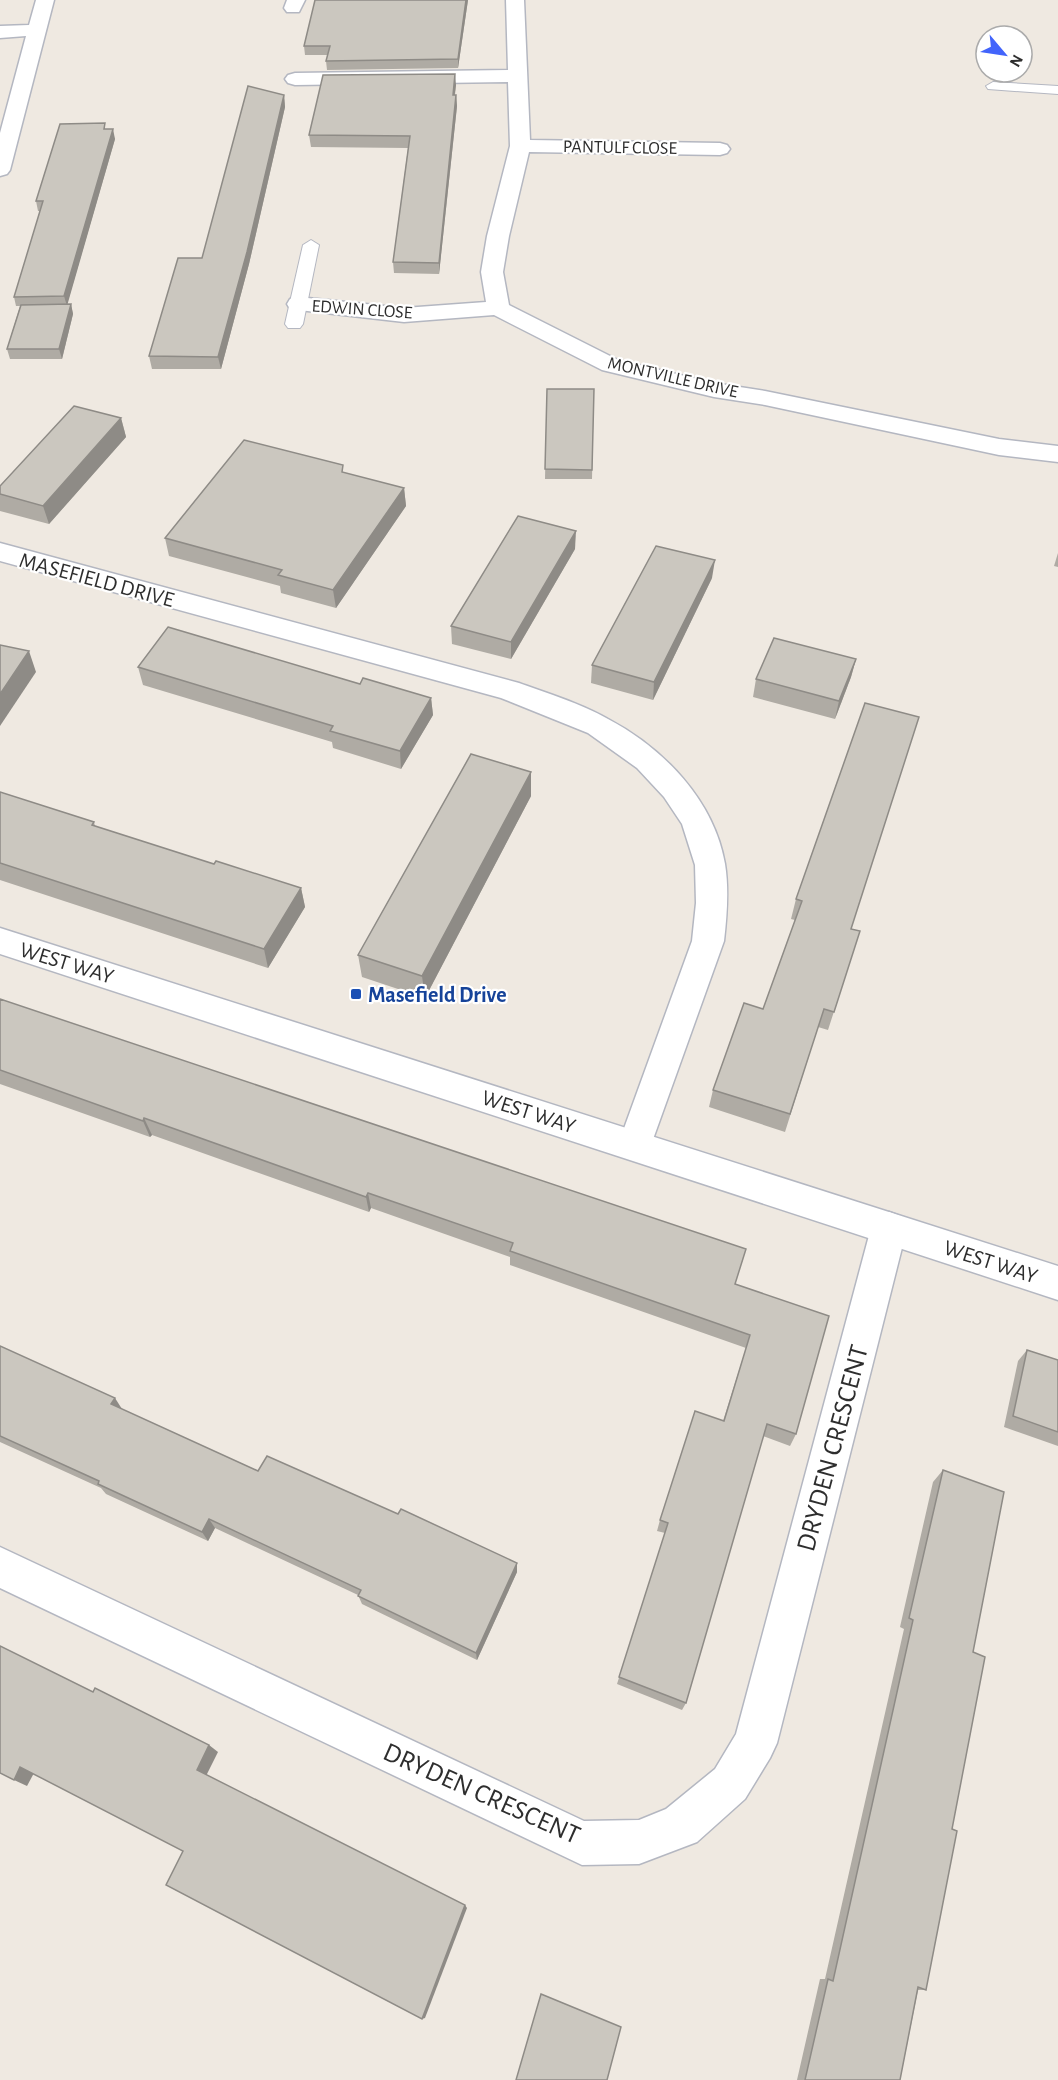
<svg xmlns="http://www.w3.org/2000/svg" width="1058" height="2080" font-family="'Alegreya Sans',sans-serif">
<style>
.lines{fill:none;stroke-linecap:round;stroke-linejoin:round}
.service-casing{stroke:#b4b7c1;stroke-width:2}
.minor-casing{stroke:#b4b7c1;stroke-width:3}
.tertiary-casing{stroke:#b4b7c1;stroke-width:3}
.service{fill:#fff;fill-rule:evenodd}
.minor{fill:#fff;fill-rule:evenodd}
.tertiary{fill:#fff;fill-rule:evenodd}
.wall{fill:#afaba4}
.shaded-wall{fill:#8e8b86}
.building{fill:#cbc7bf;stroke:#8e8b86;stroke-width:1.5}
.transit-dot{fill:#1a4fb4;stroke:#fff;stroke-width:2}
.labels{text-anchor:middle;stroke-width:4.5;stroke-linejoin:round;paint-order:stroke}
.far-street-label{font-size:18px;fill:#2e2e2e;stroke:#fff}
.street-label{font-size:22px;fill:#2e2e2e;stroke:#fff}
.transit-label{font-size:22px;font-weight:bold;fill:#164399;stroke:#fff;text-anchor:start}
.near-street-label{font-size:27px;fill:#2e2e2e;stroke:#fff}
</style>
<rect width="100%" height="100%" fill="#efe9e1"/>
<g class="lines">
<defs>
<g id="service">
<path d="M993,82L1058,86V94L988,89L986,86Z"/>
<path d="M311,240L319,245L303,324L300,328H288L285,324L303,245Z"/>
</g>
<g id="minor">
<path d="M36,0H54L10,170L7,174L0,176V133L26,36L0,38V26L29,25Z"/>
<path d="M287,0H305L299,12H287L284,8Z"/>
<path d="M506,0H524L530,140L720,143L727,145L730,149L727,153L720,155L529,152L509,236L503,272L509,305L618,360L714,383L765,391L999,439L1058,446V462L999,455L765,405L714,397L602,370L494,315L404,322L290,309L287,304L290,299L298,297L404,308L486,302L481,272L487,236L510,146L508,82L295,85L288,83L285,79L288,75L295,73L508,70Z"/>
<path d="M0,543L519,683C549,694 580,703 608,719C663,748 714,800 725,864C729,889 727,915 724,941L647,1156L635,1160L623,1156L618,1145L692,941L696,903L695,865L682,824L664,797L637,768L588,733L501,698L0,561Z"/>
<path d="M889,1212L902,1217L907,1228L777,1743L770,1758L745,1799L697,1842L639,1864L582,1865L0,1588V1547L584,1821L639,1820L666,1809L715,1769L736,1734L871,1228L876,1217Z"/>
</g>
<path id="tertiary" d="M0,928L1058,1266V1300L0,954Z"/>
</defs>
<use href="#service" class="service-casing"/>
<use href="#minor" class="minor-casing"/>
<use href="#tertiary" class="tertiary-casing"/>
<use href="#service" class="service"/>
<use href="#minor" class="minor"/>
<use href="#tertiary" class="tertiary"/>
</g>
<g class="wall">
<path d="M468,0L458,68L327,70L326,61L328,55H305L304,46Z"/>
<path d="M456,85L455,95H456L457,106L439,274L394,273L393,262L408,148L311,147L309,135Z"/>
<path d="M284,95L285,107L249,264L221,369H152L149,356L202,258Z"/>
<path d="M107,129L115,139L67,304H71L73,314L62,359H10L7,349L20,306H16L14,297L40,211H38L36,201Z"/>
<path d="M547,389H594L592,479H545Z"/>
<path d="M121,418L126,437L49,524L0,511V486Z"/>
<path d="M344,473L404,488L406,506L336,608L281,593L280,586L169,556L165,538Z"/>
<path d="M575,549L511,659L452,644L451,626Z"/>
<path d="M1058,553V567L1054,566Z"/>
<path d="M712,578L653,700L591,683L592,665Z"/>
<path d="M856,659L851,677L835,719L753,697L756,679Z"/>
<path d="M138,667L360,684L431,698L433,715L401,769L333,748L332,742L143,685Z"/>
<path d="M865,703L851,929L860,931L828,1030L818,1027L785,1132L709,1107L713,1090L763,1009L795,920L791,919L796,899Z"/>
<path d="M531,772V796L425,998L362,977L358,955Z"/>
<path d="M0,792L94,822L95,826L214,864L301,888L305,907L268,968L0,880Z"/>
<path d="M0,999L735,1284L796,1434L790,1446L763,1436L686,1703L682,1710L617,1684L665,1533L657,1531L660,1520L723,1421L746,1348L510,1265V1257L371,1208L369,1212L152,1135L150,1137L0,1084Z"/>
<path d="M0,1346L122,1410L258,1471L517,1572L477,1660L362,1604L358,1595L215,1528L208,1541L106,1494L101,1488L0,1442Z"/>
<path d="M1027,1350L1058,1360V1446L1004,1427L1018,1361Z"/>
<path d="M943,1470L973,1652L952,1829L926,1990H918L900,2080H797L820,1979H825L904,1629L900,1627L933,1482Z"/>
</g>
<g class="shaded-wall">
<path d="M466,0H468L458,68V59Z"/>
<path d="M455,74L456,85L453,106V95Z"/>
<path d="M284,95L285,107L249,264L221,369L218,357Z"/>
<path d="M456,95L457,106L439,274V263Z"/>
<path d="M113,129L115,139L67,306L64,296Z"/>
<path d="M71,304L73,314L62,359L59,349Z"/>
<path d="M121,418L126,437L49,524L43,506Z"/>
<path d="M404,488L406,506L336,608L333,590Z"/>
<path d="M576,531L575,549L511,659V642Z"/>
<path d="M715,560L712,578L653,700L654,682Z"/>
<path d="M29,651L36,672L0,726V694Z"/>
<path d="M856,659L851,677L835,719L839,701Z"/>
<path d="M431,698L433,715L401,769L400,751Z"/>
<path d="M531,772V796L425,998L422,976Z"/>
<path d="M301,888L305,907L268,968L264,949Z"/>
<path d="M144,1118L152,1135L150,1137L143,1121Z"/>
<path d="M368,1193L371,1208L369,1212L366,1197Z"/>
<path d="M115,1398L122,1409L111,1404Z"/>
<path d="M209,1519L215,1528L208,1541L202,1532Z"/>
<path d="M517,1563V1572L477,1660L476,1653Z"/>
<path d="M209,1745L218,1752L206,1776L197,1770Z"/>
<path d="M20,1767L34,1773L27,1786L14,1780Z"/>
<path d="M465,1905L467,1908L425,2018L422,2019Z"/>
</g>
<g class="building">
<path d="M315,0H466L458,59L326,61L330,46H304Z"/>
<path d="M455,74L453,95H456L439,263L393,262L410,136L309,135L323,75Z"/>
<path d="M248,86L284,95L247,252L218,357L149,356L178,258H202Z"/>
<path d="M105,123L104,129H113L64,296L14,297L43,201H36L60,124Z"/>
<path d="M71,304L59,349H7L21,305Z"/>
<path d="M547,389H594L592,470L545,469Z"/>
<path d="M74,406L121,418L43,506L0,494V486Z"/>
<path d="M244,440L343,465L342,472L404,488L333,590L278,575L282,570L165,538Z"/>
<path d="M518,516L576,531L511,642L451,626Z"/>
<path d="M656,546L715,560L654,682L592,665Z"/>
<path d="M168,627L360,684L363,678L431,698L400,751L330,731L333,726L138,667Z"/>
<path d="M774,638L856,659L839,701L756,679Z"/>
<path d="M0,645L29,651L0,694Z"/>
<path d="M865,703L919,717L851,929L860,931L834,1012L824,1009L790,1114L713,1090L744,1003L763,1009L802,901L796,899Z"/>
<path d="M471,754L531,772L422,976L358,955Z"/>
<path d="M0,792L94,822L92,825L214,864L216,861L301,888L264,949L0,863Z"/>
<path d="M0,999L746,1249L735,1284L829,1316L796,1434L767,1424L686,1703L619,1677L668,1523L660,1520L695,1411L724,1421L750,1335L510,1251L513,1243L368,1193L366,1197L144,1118L143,1121L0,1070Z"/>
<path d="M0,1346L115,1398L111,1404L258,1471L267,1456L398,1514L401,1509L517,1563L476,1653L358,1596L361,1590L209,1519L202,1532L98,1484L99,1481L0,1436Z"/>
<path d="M1027,1350L1058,1360V1432L1013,1416Z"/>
<path d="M943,1470L1004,1492L973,1652L985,1657L952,1829L957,1831L926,1990L918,1987L900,2080H805L828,1979L833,1981L913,1620L909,1618Z"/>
<path d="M0,1646L93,1692L95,1688L209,1745L197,1770L465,1905L422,2019L166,1885L183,1851L20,1767L14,1780L0,1773Z"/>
<path d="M541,1994L621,2027L607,2080H516Z"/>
</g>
<rect class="transit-dot" x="350" y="988" width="12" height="12" rx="3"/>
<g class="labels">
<g class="far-street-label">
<text transform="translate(620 147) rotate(1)" y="6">PANTULF CLOSE</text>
<text transform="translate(362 309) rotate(4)" y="6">EDWIN CLOSE</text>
<text transform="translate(673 377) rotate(13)" y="6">MONTVILLE DRIVE</text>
</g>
<g class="street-label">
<text transform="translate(97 579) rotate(15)" y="8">MASEFIELD DRIVE</text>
<text transform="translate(67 962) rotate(17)" y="8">WEST WAY</text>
<text transform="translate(529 1111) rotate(18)" y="8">WEST WAY</text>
<text transform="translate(991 1261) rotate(18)" y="8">WEST WAY</text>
</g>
<g class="transit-label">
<text x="368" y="1002">Masefield Drive</text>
</g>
<g class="near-street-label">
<text transform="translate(832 1448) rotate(-75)" y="9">DRYDEN CRESCENT</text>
<text transform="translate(482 1793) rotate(24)" y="9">DRYDEN CRESCENT</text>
</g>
</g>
<g transform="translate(1004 54) rotate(119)"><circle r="28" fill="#ffffff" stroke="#ababab" stroke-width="1.5"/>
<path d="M0-4.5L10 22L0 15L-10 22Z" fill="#4264fb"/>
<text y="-9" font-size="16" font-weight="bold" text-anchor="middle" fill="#2e2e2e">N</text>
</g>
</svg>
